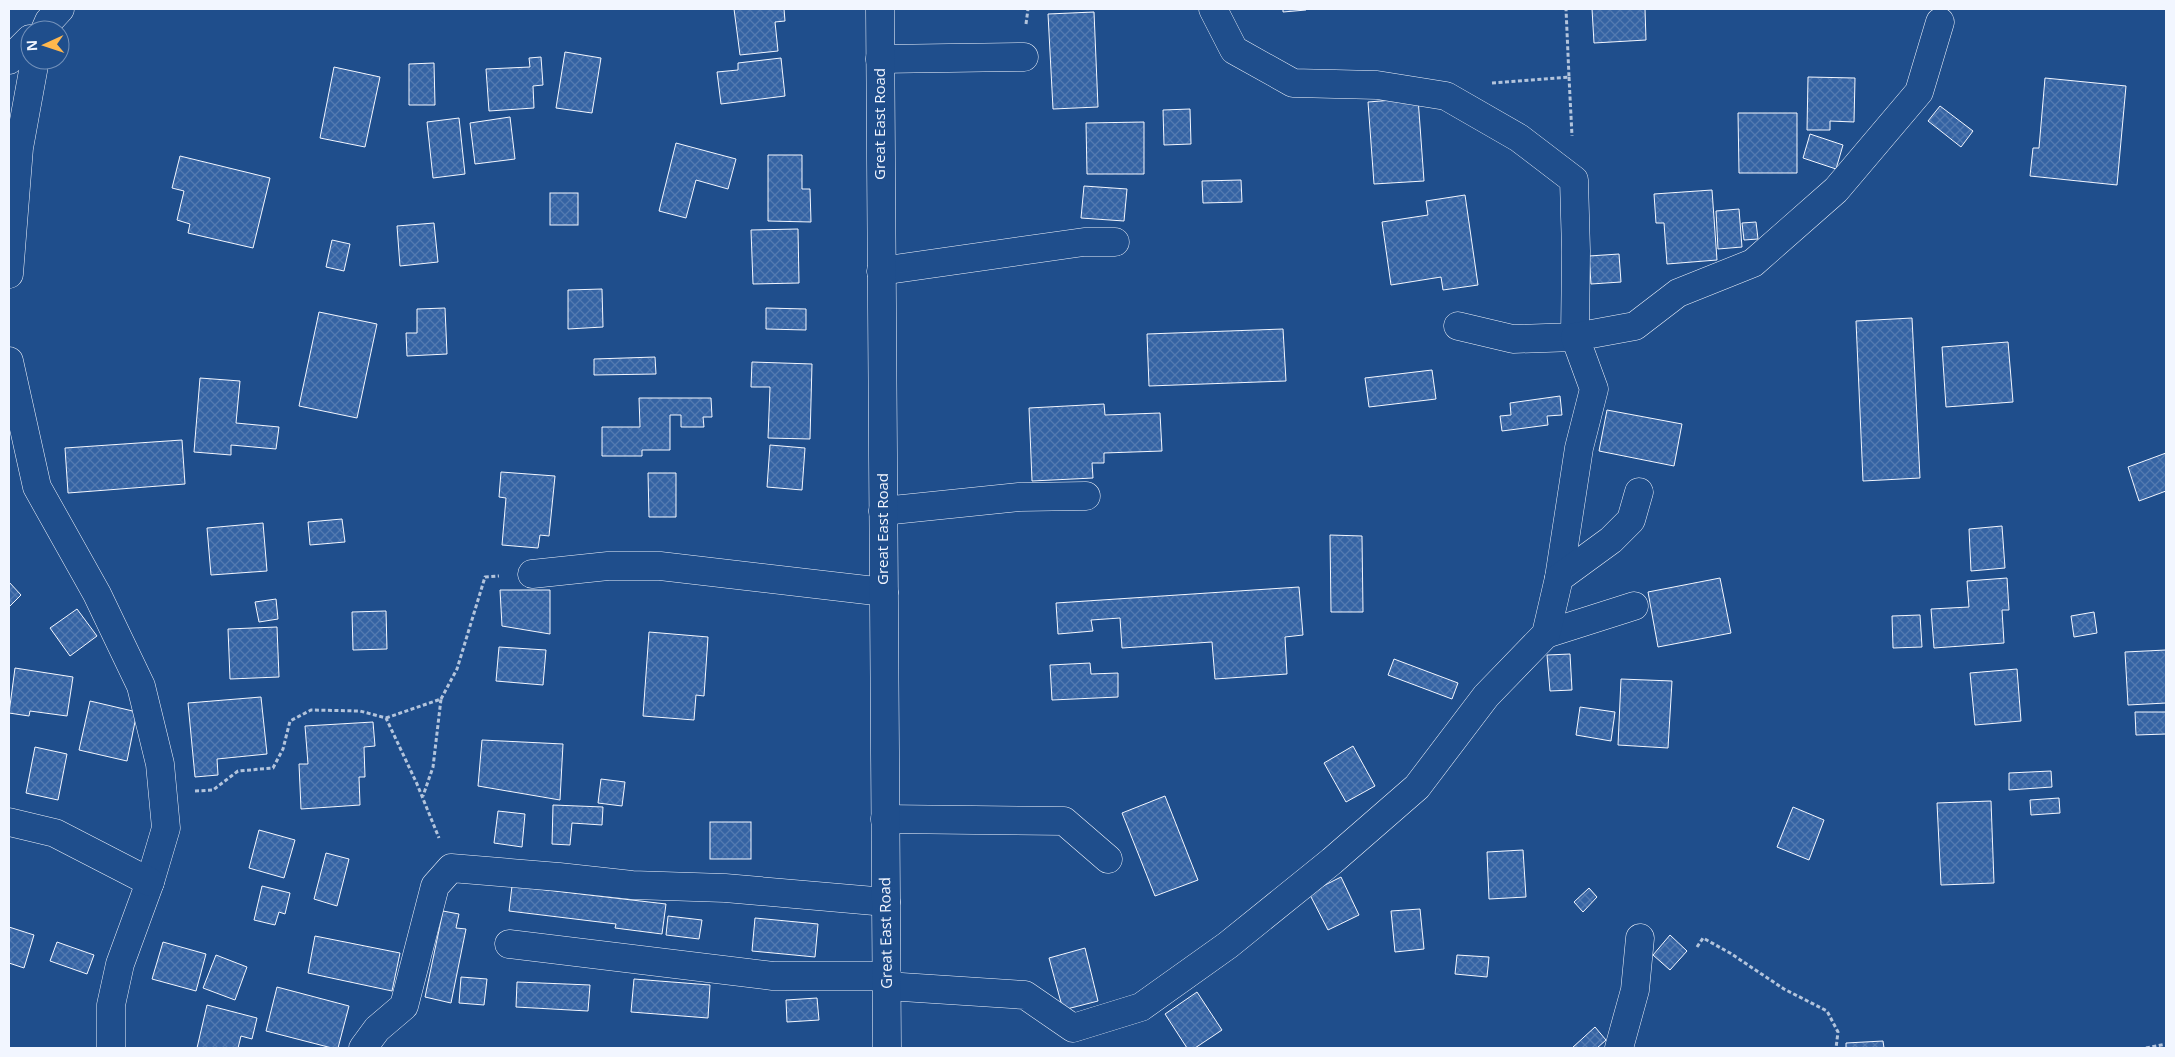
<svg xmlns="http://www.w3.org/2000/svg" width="2175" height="1057" font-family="'Open Sans',sans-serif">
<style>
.building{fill:url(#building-cross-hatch);stroke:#f2f6ff}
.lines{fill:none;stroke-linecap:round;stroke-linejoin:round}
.minor-casing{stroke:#f2f6ff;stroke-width:29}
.trunk-casing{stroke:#f2f6ff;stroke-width:29}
.path{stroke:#b3c4dc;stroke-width:3;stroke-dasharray:4 2.5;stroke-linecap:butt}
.minor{stroke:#1f4e8c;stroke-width:28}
.trunk{stroke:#1f4e8c;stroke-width:28}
.labels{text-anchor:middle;stroke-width:4;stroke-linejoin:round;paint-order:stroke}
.street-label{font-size:15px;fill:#f2f6ff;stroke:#1f4e8c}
</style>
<defs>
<pattern id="building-cross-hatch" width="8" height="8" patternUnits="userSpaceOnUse" patternTransform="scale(1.25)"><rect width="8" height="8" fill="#3563a3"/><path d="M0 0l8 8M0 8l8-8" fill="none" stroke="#537ab1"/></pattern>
</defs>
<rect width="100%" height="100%" fill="#1f4e8c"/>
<g class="building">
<path d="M734,9H784L785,21L775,22L778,51L740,55Z"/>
<path d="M1283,9H1306V10L1283,12Z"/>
<path d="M1592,9H1645L1646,40L1594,43Z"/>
<path d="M1094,12L1098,107L1053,109L1048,14Z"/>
<path d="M565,52L601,58L592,113L556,108Z"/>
<path d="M541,57L543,85L533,86L534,108L489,111L486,69L530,67L529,58Z"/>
<path d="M781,58L785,96L721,104L717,72L738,70V63Z"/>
<path d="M434,63L435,105H409V64Z"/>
<path d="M334,67L380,77L365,147L320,138Z"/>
<path d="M1808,77L1855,78L1854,122L1830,121V130H1807Z"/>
<path d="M2045,78L2126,86L2117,185L2030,176L2033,148H2039Z"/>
<path d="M1418,98L1424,181L1374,184L1368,102Z"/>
<path d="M1940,106L1973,131L1961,147L1928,121Z"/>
<path d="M1190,109L1191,144L1164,145L1163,110Z"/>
<path d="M1738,113H1797V173H1739Z"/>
<path d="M510,117L515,159L475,164L470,123Z"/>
<path d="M459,118L465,174L433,178L427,122Z"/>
<path d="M1144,122V174H1087L1086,123Z"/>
<path d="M1810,134L1843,145L1836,169L1803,158Z"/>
<path d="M676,143L736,159L728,189L696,180L686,218L659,211Z"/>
<path d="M768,155H802V189H810L811,222L768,221Z"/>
<path d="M180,156L270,178L253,248L188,233L190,224L177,220L184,191L172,188Z"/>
<path d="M1241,180L1242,202L1203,203L1202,181Z"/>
<path d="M1084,186L1127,189L1124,221L1081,218Z"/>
<path d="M1712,190L1717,260L1667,264L1664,223H1656L1654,194Z"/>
<rect x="550" y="193" width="28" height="32"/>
<path d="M1465,195L1478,285L1443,290L1441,277L1391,285L1382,222L1428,215L1426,201Z"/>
<path d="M1739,209L1742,247L1718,249L1716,211Z"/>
<path d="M1756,222L1758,239L1744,240L1742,223Z"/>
<path d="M434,223L438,262L400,266L397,226Z"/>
<path d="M798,229L799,283L753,284L751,230Z"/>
<path d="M332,240L350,244L344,271L326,267Z"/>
<path d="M1619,254L1621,282L1591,284L1589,256Z"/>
<path d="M602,289L603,327L568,329V290Z"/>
<path d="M445,308L447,354L407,356L406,333H417V309Z"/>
<path d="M766,308L806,309V330L766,329Z"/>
<path d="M319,312L377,324L357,418L299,406Z"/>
<path d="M1912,318L1920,478L1863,481L1856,321Z"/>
<path d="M1283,329L1286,381L1149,386L1147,334Z"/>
<path d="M2008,342L2013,402L1946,407L1942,347Z"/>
<path d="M655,357L656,374L594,375V359Z"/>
<path d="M752,362L812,364L810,439L768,438L770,387H751Z"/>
<path d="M1432,370L1436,399L1369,407L1365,378Z"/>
<path d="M200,378L240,381L236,423L279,427L276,449L231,445V455L194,452Z"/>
<path d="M1560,396L1562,415L1547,416L1548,425L1502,431L1500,416L1511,415L1510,403Z"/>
<path d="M639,398H711L712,417H703L704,427H681V415H670V450H642V456H602V427H640Z"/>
<path d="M1104,404L1105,415L1160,413L1162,451L1104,453V463H1092L1093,478L1032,481L1029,408Z"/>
<path d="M1607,410L1682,424L1674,466L1599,451Z"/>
<path d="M182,440L185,484L68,493L65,448Z"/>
<path d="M770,445L805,448L802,490L767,487Z"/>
<path d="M2166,453V491L2139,501L2128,467Z"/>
<path d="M501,472L555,476L549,536L540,535L538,548L502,545L506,498L499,497Z"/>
<path d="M648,473H676V517H649Z"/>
<path d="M342,519L345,542L310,545L308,522Z"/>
<path d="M263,523L267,571L211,575L207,528Z"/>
<path d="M2002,526L2005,568L1971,571L1969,529Z"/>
<path d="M1330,535L1362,536L1363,612H1331Z"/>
<path d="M1720,578L1731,633L1658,647L1648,592Z"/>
<path d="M2007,578L2009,610H2002L2004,643L1934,648L1931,609L1969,607L1967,581Z"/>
<path d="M9,582L21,595L9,607Z"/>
<path d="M1299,587L1303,635L1285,637L1287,674L1215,679L1212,642L1122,648L1120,618L1091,620L1093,631L1058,634L1056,603Z"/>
<path d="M500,590H550V634L502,626Z"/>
<path d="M276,599L278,619L259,622L255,602Z"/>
<path d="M77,609L97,636L70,656L50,628Z"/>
<path d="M386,611L387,649L353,650L352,612Z"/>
<path d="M2094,612L2097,633L2074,637L2071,616Z"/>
<path d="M1920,615L1922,647L1893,648L1892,616Z"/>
<path d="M277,627L279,677L230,679L228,629Z"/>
<path d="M649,632L708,637L704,696L696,695L694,720L643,716Z"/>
<path d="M499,647L546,650L543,685L496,681Z"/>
<path d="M2166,650V703L2128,705L2125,652Z"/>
<path d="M1570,654L1572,690L1550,691L1547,655Z"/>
<path d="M1394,659L1458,683L1452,699L1388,675Z"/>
<path d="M1090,663L1091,674L1118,673V697L1052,700L1050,665Z"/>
<path d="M15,668L73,677L67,716L30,711L29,716L9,713Z"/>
<path d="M2017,669L2021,721L1975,725L1970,673Z"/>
<path d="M1621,679L1672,681L1668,748L1618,745Z"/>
<path d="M261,697L267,754L217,759L218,775L195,777L188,703Z"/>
<path d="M90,701L137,712L127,761L79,750Z"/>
<path d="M1580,707L1615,712L1611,741L1576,735Z"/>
<path d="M2135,712H2166V734L2136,735Z"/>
<path d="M373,722L375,746L364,747L365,777H359L360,805L301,809L299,764H308L305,726Z"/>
<path d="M482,740L563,744L560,800L478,786Z"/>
<path d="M1353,746L1375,786L1346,802L1324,763Z"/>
<path d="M35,747L67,754L58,800L26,793Z"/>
<path d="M2051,771L2052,787L2009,790V773Z"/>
<path d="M601,779L625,782L622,806L598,803Z"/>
<path d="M1165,796L1198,880L1155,896L1122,813Z"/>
<path d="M2059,798L2060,813L2031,815L2030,800Z"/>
<path d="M1991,801L1994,883L1941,885L1937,803Z"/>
<path d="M553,805L603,807L602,825L572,823L570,845L552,844Z"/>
<path d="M1793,807L1824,820L1809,860L1777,847Z"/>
<path d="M498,811L525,814L522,847L494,843Z"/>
<rect x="710" y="822" width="41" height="37"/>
<path d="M259,830L295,840L284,878L249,868Z"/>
<path d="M1523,850L1526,897L1489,899L1487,852Z"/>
<path d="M326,853L349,859L337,906L314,899Z"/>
<path d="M1341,877L1359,915L1328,930L1309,893Z"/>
<path d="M262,886L290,893L285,914L279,912L275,925L254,920Z"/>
<path d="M512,886L666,904L662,934L615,928L616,924L509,911Z"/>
<path d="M1589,888L1597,897L1583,912L1574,902Z"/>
<path d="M1420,909L1424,949L1395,952L1391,911Z"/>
<path d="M443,911L459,914L456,928L466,929L451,1003L425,997Z"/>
<path d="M668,916L702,920L699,939L666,935Z"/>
<path d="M755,918L818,924L815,957L752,951Z"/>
<path d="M9,927L34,935L24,968L9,963Z"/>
<path d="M1670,935L1687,951L1670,970L1653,955Z"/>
<path d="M315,936L400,953L392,991L308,973Z"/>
<path d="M57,942L94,955L87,974L50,961Z"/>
<path d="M163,942L206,954L196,991L152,979Z"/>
<path d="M1085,948L1098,1001L1063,1010L1049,958Z"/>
<path d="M216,955L247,967L235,1000L203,988Z"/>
<path d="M1457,955L1489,957L1487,977L1455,974Z"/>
<path d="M461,977L487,979L484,1005L459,1003Z"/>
<path d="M634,979L710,985L708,1018L631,1012Z"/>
<path d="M517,982L590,985L588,1011L516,1007Z"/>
<path d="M277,987L349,1006L338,1048H332L266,1031Z"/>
<path d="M1197,992L1222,1030L1195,1048H1187L1165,1014Z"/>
<path d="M817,998L819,1020L787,1022L786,1000Z"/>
<path d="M207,1005L257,1018L252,1039L241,1036L238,1048H197Z"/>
<path d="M1595,1027L1606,1040L1597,1048H1572Z"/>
<path d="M1883,1041L1884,1048H1846V1043Z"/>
</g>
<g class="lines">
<defs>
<g id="minor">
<path d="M1213,9L1234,50L1293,83L1377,85L1446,96L1519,138L1574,180L1576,251L1575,337L1513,339L1458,326"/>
<path d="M45,30L49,21L60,9"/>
<path d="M880,59L1024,57"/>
<path d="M9,60L30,39"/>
<path d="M881,271L1084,242H1115"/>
<path d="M9,274L19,148L35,60"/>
<path d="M9,361L37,487L97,594L141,686L160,764L166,828L150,882L120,964L111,1005V1048"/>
<path d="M883,511L1019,497L1086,496"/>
<path d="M532,574L608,566H660L884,592"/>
<path d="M1559,578L1579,448L1594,389L1575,337L1635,326L1678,293L1753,263L1836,190L1919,92L1940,22"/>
<path d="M1546,634L1634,606"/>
<path d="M885,819L1064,821L1108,859"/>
<path d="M9,822L55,833L150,882"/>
<path d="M509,944L773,976H887"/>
<path d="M886,986L1025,995L1073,1028L1141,1007L1228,945L1332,861L1417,787L1486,696L1546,634L1559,578L1611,540L1631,520L1639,492"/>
<path d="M363,1048L377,1029L404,1006L435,886L451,868L559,877L632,885L725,888L886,902"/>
<path d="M1619,1048L1635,990L1640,938"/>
</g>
<path id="trunk" d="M880,9L887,1048"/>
</defs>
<use href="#minor" class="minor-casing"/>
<use href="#trunk" class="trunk-casing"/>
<g class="path">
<path d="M1026,24L1028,9"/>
<path d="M1569,77L1572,136"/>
<path d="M1492,83L1569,77L1566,9"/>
<path d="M441,699L457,669L485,577L499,576"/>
<path d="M386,718L441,699L433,767L423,796"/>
<path d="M195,791L213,790L238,771L273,768L283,749L290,721L311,710L360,711L386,718L417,784L439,838"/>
<path d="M1697,947L1703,938L1730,953L1784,989L1827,1011L1838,1032L1836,1048"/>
<path d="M2146,1048L2166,1044"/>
</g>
<use href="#minor" class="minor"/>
<use href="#trunk" class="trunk"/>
</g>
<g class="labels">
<g class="street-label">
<text transform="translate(880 124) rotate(-90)" y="5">Great East Road</text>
<text transform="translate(883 529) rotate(-90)" y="5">Great East Road</text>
<text transform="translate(886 933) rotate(-91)" y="5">Great East Road</text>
</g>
</g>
<rect width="2175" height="1057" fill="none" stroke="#f2f6ff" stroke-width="20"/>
<g transform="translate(45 45) rotate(267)"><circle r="24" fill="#1f4e8c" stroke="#7391ba"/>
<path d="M0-4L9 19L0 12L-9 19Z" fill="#ffb74d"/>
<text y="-8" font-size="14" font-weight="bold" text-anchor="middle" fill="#f2f6ff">N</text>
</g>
</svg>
